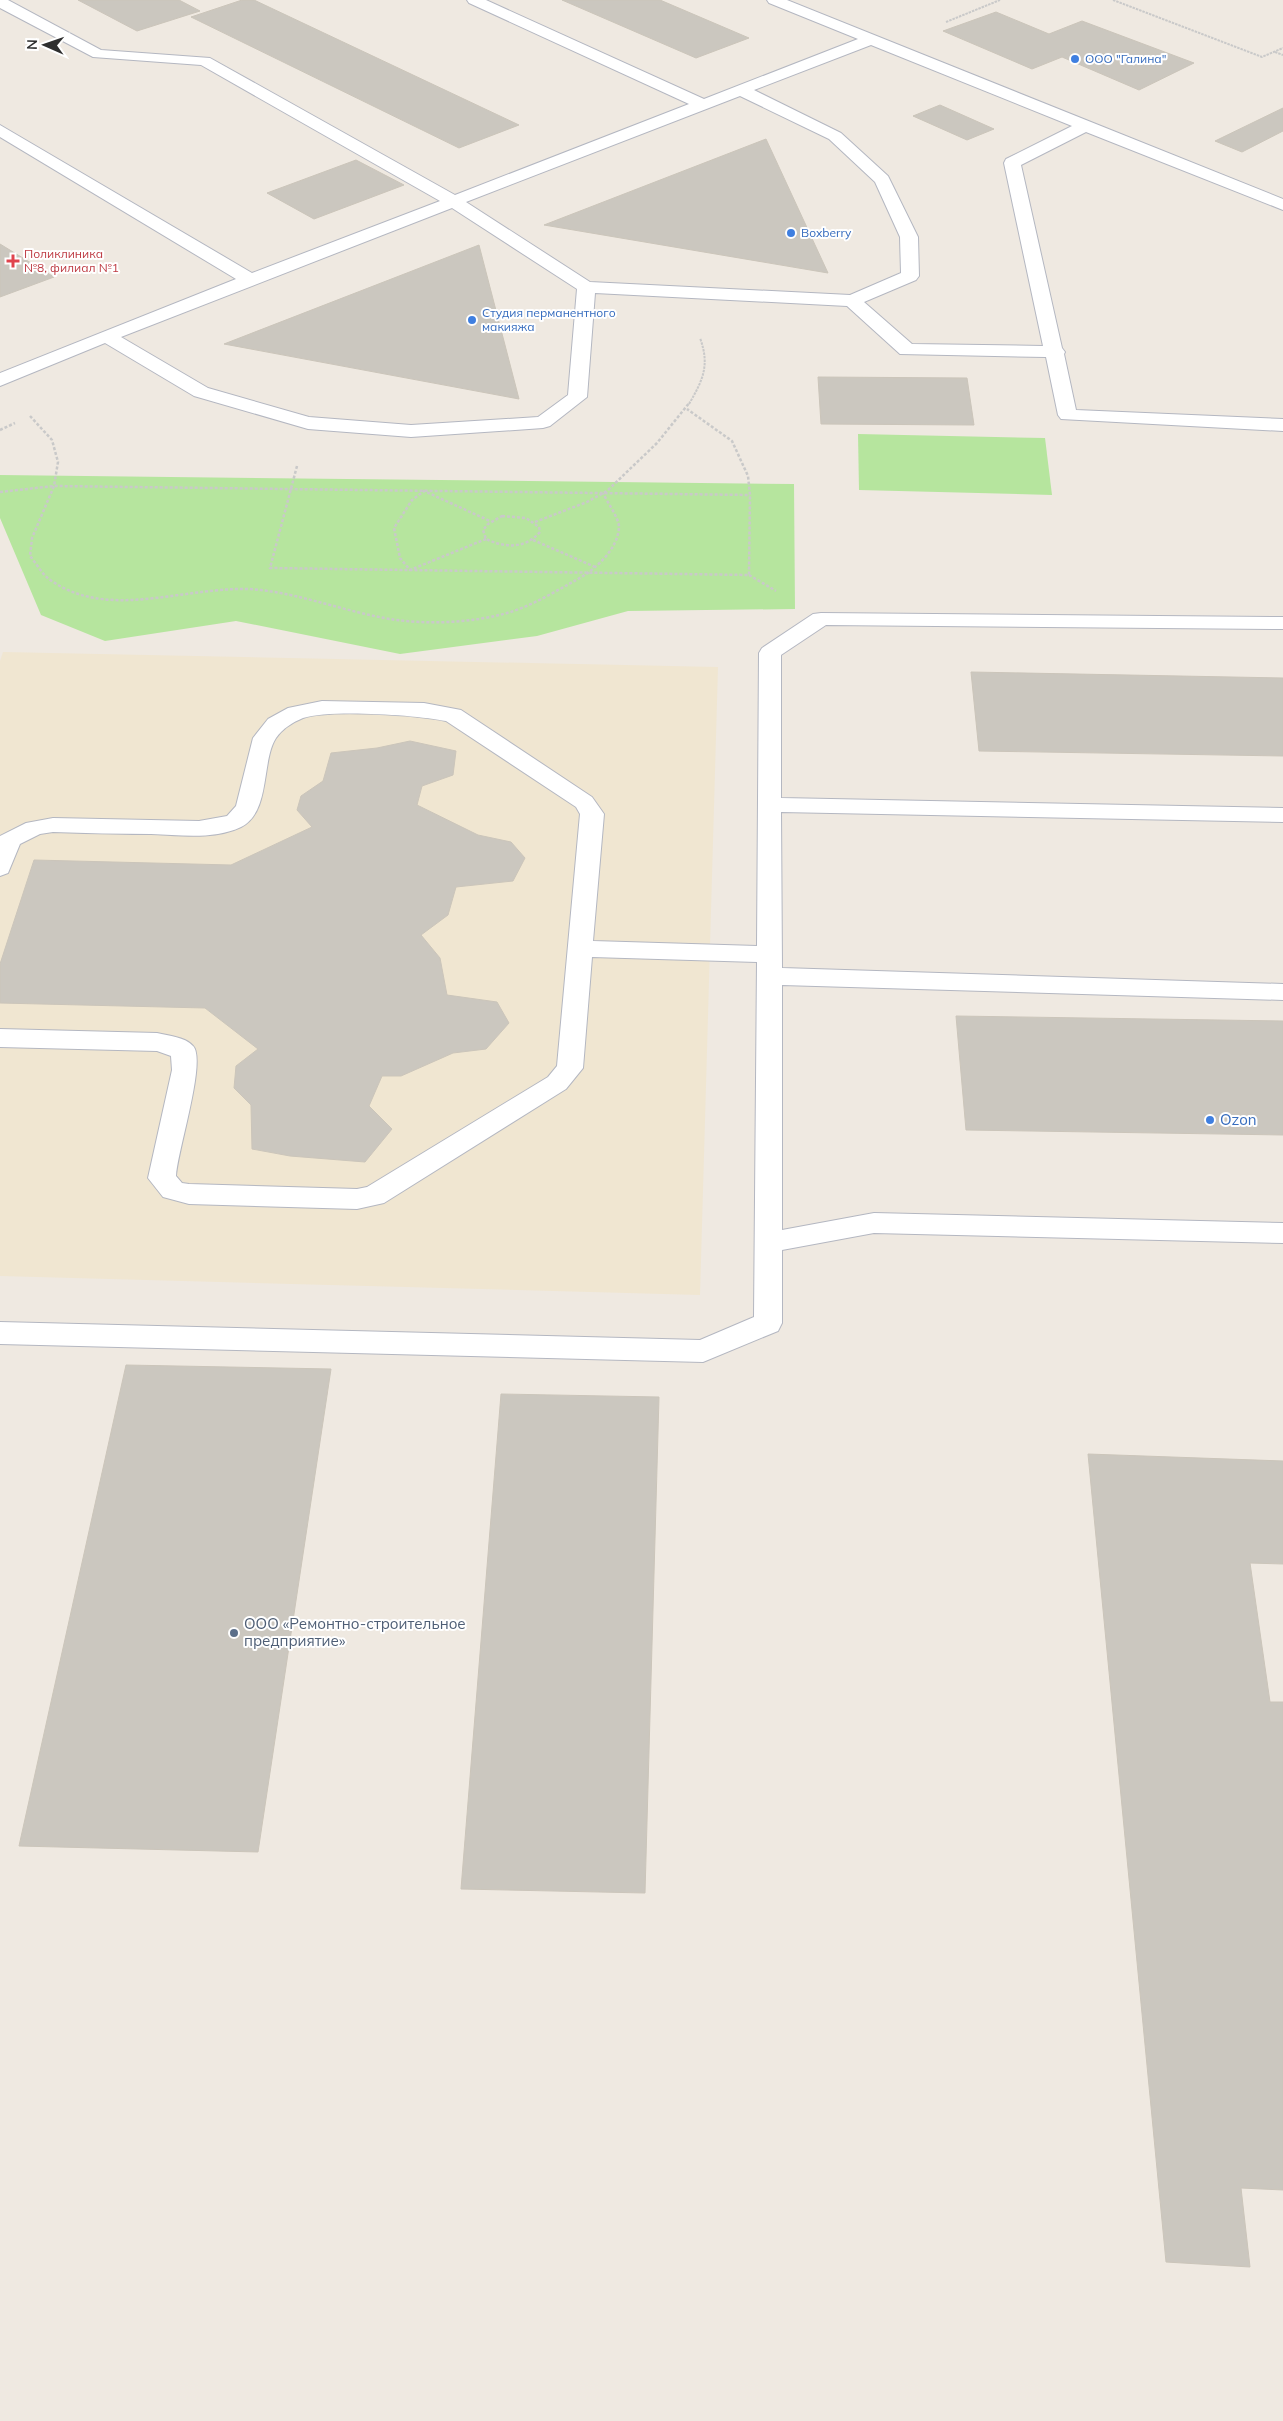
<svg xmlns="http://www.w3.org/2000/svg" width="1283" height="2421" font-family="Mulish,sans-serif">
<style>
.education{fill:#f0e6d1}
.green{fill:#b6e59e}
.building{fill:#cbc7bf;stroke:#cbc5ba}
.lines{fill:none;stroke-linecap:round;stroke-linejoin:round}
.service-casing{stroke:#b4b7c1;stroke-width:2}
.path-far1{stroke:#c9c9c9;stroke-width:2;stroke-dasharray:2.5 1;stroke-linecap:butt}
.path{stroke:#c9c9c9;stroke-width:2.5;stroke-dasharray:3 2;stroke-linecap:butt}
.service{fill:#fff;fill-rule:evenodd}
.shop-dot{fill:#3f7fe0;stroke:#fff;stroke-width:2}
.health-dot{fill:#e0444e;stroke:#fff;stroke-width:2}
.service-dot{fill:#5c6f8a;stroke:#fff;stroke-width:2}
.labels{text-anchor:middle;stroke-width:4;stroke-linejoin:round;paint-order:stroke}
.far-shop-label{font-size:12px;fill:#366cbe;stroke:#fff;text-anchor:start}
.far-health-label{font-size:12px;fill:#be3a42;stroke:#fff;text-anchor:start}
.shop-label{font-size:15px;fill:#366cbe;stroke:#fff;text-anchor:start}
.service-label{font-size:15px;fill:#4e5e75;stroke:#fff;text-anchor:start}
</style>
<rect width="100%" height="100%" fill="#efe9e1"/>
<path class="education" d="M3,652L718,667L700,1295L0,1276V661Z"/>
<g class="green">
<path d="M858,434L1045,438L1052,495L859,490Z"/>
<path d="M0,475L794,484L795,609L628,611L537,636L400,654L236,621L105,641L41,615L0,518Z"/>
</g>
<g class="building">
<path d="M78,0H179L200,11L137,31Z"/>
<path d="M242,0H254L519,125L459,148L191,17Z"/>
<path d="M562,0H660L749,38L696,58Z"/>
<path d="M996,12L1049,34L1082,21L1194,63L1139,90L1062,57L1032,69L943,31Z"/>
<path d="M940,105L994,129L967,140L913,116Z"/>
<path d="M1283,108V131L1242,152L1215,141Z"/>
<path d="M766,139L828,273L544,225Z"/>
<path d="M356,160L404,185L314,219L267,193Z"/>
<path d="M0,244L54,277L0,297Z"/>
<path d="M479,245L519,399L224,344Z"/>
<path d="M818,377L967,378L974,425L821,424Z"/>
<path d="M971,672L1283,678V756L979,751Z"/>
<path d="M410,741L456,751L453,775L422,786L417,805L478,835L511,842L525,858L513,881L456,887L448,915L421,935L440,958L447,995L497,1002L509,1023L486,1049L453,1053L401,1076H382L369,1106L392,1129L365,1162L290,1156L252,1149L251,1105L234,1088L236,1066L258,1049L205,1008L0,1003V964L34,860L231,865L312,827L297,810L301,796L323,781L331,753L377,748Z"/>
<path d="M956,1016L1283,1021V1135L966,1130Z"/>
<path d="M126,1365L331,1369L258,1852L19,1846Z"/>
<path d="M501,1394L659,1397L645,1893L461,1889Z"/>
<path d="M1088,1454L1283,1461V1564L1250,1563L1270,1702H1283V2190L1241,2188L1250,2267L1166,2262Z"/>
</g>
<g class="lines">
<defs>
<g id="service">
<path d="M0,0H8L101,50L210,58L455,195L689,104L469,3L467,0H486L704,99L858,39L769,3L767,0H787L1283,199V210L1086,132L1021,165L1062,348L1065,352L1064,354L1076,410L1283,419V431L1061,419L1058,415L1046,357L900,354L847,306L595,293L587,397L550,426L543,428L411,437L308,429L194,396L105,343L0,386V373L236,279L0,137V125L252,273L440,201L201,65L93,57L0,8ZM871,45L1072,126L1006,159L1004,163L1043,346L912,344L864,302L916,280L919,276L918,237L888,176L841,133L754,90ZM740,96L829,139L875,182L900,237L901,273L850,295L590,282L466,202ZM452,208L577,289L568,395L538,417L411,425L309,417L208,388L121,337Z"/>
<path d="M821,613L1283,617V629L826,625L781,655V798L1283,808V822L781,812L782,968L1283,984V1000L782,985V1230L874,1213L1283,1223V1243L874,1233L782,1250V1323L778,1331L703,1362L0,1344V1322L700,1340L754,1317L757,962L592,957L583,1068L566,1089L384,1203L357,1209L189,1204L163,1197L148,1178L172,1070L171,1056L157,1051L0,1047V1029L157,1033C169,1036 185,1037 193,1046C207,1060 177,1152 176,1176L182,1183L189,1184L357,1189L367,1187L548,1077L557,1066L580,814L576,807L446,721C417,715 330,709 303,718C293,722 282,729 276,738C261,761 271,812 241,827C214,840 180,835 151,834C119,834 86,833 53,832L40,834L20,844L8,873L0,876V836L26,823L53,818L199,821L227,816L236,806L253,738L268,719L288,708L322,701L424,703L461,710L592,797L604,814L593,941L757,946L759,653L762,648L813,614Z"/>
</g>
</defs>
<use href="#service" class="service-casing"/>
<g class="path-far1">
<path d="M1113,0L1262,57L1283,48"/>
<path d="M946,22L1000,0"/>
<path d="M1275,52L1283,55"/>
<path d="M689,404C703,380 710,365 700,338"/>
</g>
<g class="path">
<path d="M30,416L52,440L58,462L54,486L32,538L30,556C36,563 42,574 49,579C110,624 193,582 261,590C304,595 347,612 390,619C427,625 471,623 507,613C532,606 556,591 578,579C596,569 618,549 619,527C619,518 607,502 603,493"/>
<path d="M0,430L15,423"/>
<path d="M297,466L270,568L749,575L750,495L748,476L732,441L687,409"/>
<path d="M0,492L54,486L750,495"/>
<path d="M502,516L526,518L539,527L540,532C525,549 505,548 486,539L483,530L488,524Z"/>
<path d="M535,522L587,502L607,491L657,443L690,402"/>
<path d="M486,539L410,570L400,558L394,528L412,500L424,491L490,521"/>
<path d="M533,540L595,567"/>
<path d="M749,575L776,591"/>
</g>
<use href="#service" class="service"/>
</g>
<g class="shop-dot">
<circle cx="1075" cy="59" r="5"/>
<circle cx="791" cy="233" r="5"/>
<circle cx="472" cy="320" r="5"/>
<circle cx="1210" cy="1120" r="5"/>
</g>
<path class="health-dot" d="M10.5 253.5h5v5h5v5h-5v5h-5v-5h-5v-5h5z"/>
<circle class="service-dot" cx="234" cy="1633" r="5"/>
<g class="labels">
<g class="far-shop-label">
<text x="1085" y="63">ООО "Галина"</text>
<text x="801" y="237">Boxberry</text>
<text x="482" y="317">Студия перманентного<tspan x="482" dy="14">макияжа</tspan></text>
</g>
<g class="far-health-label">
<text x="24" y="258">Поликлиника<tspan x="24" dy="14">№8, филиал №1</tspan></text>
</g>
<g class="shop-label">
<text x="1220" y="1125">Ozon</text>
</g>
<g class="service-label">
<text x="244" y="1629">ООО «Ремонтно-строительное<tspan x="244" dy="17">предприятие»</tspan></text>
</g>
</g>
<g transform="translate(45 45) rotate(272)" stroke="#ffffff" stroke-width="4" paint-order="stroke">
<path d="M0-4L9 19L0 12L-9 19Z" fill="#2e2e2e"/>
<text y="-8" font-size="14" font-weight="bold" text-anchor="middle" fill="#2e2e2e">N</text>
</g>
</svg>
